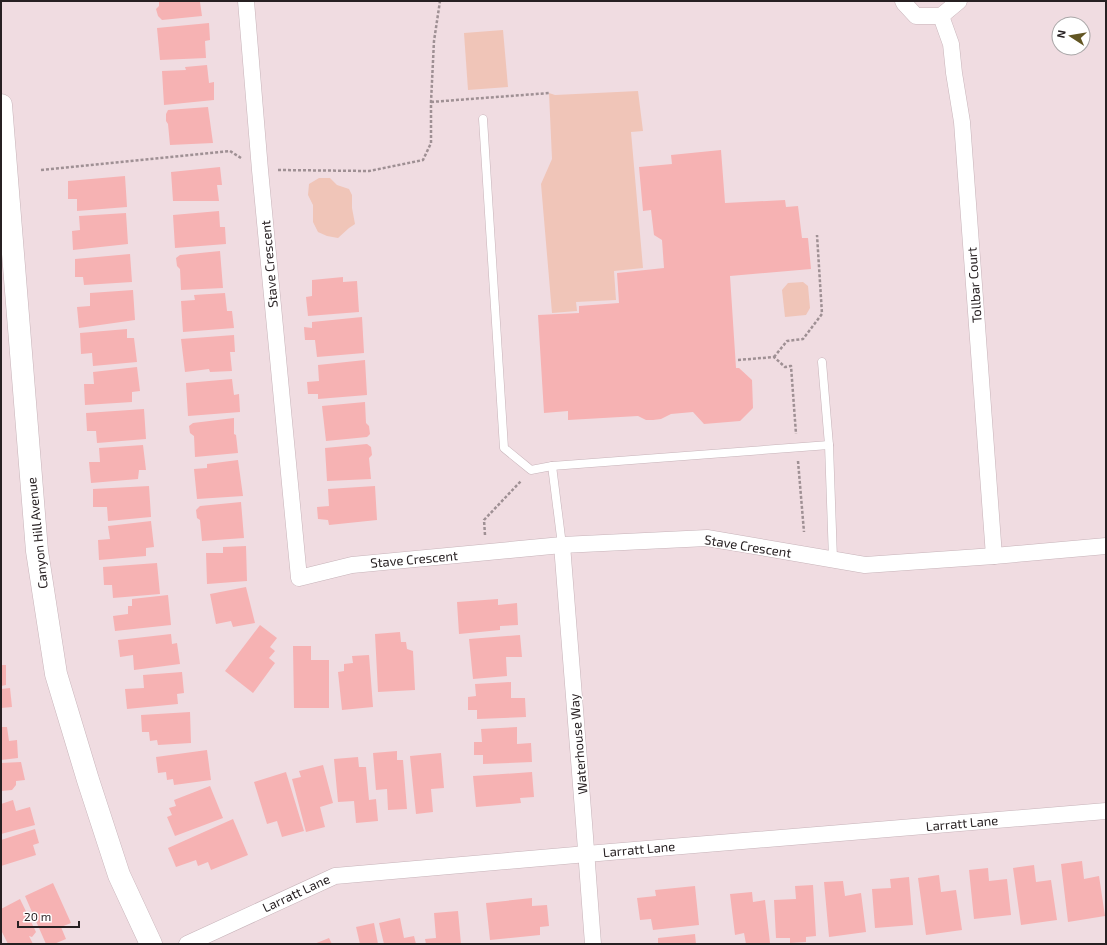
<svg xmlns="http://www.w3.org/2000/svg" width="1107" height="945" font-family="'Exo 2',sans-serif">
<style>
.green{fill:#f0c5b8}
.building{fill:#f6b2b3}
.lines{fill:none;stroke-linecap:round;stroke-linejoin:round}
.lane-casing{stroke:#c7b3b9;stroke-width:9}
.street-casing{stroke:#c7b3b9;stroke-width:17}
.secondary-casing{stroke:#c7b3b9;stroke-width:23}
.path{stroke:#9f9094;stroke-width:2.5;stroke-dasharray:3 2;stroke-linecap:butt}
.lane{stroke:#fff;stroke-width:8}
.street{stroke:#fff;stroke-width:16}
.secondary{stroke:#fff;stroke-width:22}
.labels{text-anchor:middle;stroke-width:3;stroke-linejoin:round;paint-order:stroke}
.street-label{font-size:13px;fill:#272022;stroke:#fff}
</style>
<rect width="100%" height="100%" fill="#f0dce1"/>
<g class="green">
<path d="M503,30L508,87L468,90L464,33Z"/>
<path d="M638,91L643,131L631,132L643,268L614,271L616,300L576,302L577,311L552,313L541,184L552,159L549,93L555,95Z"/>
<path d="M319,178H330L337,185L349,189L352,195V208L355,224L349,228L338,238L327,236L318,232L313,222V205L308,195L309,184Z"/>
<path d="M803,282L808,286L810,308L806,315L785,317L782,290L788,283Z"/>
</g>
<g class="building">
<path d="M159,1H203L200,2L202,16L162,20L158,16L156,9L159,6Z"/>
<path d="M209,23L210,40L205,41L206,58L160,60L157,28Z"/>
<path d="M207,65L209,83L214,82V100L164,105L162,71L186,70L185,67Z"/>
<path d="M208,107L213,143L170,145L168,124L166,121V114L168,110Z"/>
<path d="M721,150L725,203L785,200L786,207L798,206L802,238H808L811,269L730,276L736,368H739L752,380L753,408L740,421L704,424L693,412L671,414L661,419L653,420H646L638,416L568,420V411L544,413L538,315L579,313V306L619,303L617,273L664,268L662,240L654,235L651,210L643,211L639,167L672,164L671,155Z"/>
<path d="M220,167L222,185H217L219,201H173L171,172Z"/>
<path d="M125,176L127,207L77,211V199H68V181Z"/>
<path d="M219,211L220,227H225L226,244L175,248L173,215Z"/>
<path d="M126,213L128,244L73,250L72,231L80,230L79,216Z"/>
<path d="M220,251L223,288L181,290L180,269L177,266L176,258L180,255Z"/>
<path d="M130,254L132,282L84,285L83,277H75V259Z"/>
<path d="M343,277V282L357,281L359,312L308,316L306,297L312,296V280Z"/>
<path d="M133,290L135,320L79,328L77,307L90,306V293Z"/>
<path d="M225,293L227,311H232L234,328L183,332L181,301L195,300L194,295Z"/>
<path d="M362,317L364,353L317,357L315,340H305L304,327L312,328V322Z"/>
<path d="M127,329V338H134L137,362L93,366L92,353L81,354L80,333Z"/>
<path d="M234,335L235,352H230L232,371L210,372L209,369L185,372L181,339Z"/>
<path d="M365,360L367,395L318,399V394H308L307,382L319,381L318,365Z"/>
<path d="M137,367L140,391L132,392V402L85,405L84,384H94L93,372Z"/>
<path d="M232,379L234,395L239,394L240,412L188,416L186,383Z"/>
<path d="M365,402L366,423L369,426L370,434L367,437L326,441L322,406Z"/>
<path d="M144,409L146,439L97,443L96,431H87L86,413Z"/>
<path d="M234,418V434L236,435L238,453L195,457L194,436L190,433L189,426L193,423Z"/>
<path d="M367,444L371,447L372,455L369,458L371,479L327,481L325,448Z"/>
<path d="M143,445L146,470H139L138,479L91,483L89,462H100L99,448Z"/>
<path d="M238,460L243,496L197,499L194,469L207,468V464Z"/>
<path d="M149,486L151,517L108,521L107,507H93V489Z"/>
<path d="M375,486L377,520L329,525L328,520L318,519L317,507L329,506L328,489Z"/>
<path d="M241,502L244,538L202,541L200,520L197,518L196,510L200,506Z"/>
<path d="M151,521L154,547L146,548V556L99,560L98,540L110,539L108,526Z"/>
<path d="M246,546L247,581L207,584L206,553H223V547Z"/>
<path d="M157,563L160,594L113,598L112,585H104L103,567Z"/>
<path d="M246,587L255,623L233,627L231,621L216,624L210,594Z"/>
<path d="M168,595L171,625L115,631L113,616L128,614V606H132V599Z"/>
<path d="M498,599V605L517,603L518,625L500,626V630L459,634L457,602Z"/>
<path d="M260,625L277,638L270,647L275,651L269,658L275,663L253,693L225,671Z"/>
<path d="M400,632L401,642H406L407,649L413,651L415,690L378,692L375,634Z"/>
<path d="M171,634L172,644L177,643L180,664L134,670L133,655L120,657L118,640Z"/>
<path d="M520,635L522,657H506L507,676L473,679L469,639Z"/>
<path d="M293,646H311V660H329V708H294Z"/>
<path d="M369,655L373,707L342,710L338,672L344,671V664L353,663L352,656Z"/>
<path d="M1,665H6V685L1,686Z"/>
<path d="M182,672L184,693L177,694L178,704L127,709L125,689L144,688L143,675Z"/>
<path d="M511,682V698H525L526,717L477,719V710H468V697L476,696L475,684Z"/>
<path d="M10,688L12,707L1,708V689Z"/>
<path d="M190,712L191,743L158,745L157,740L150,741L149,732H142L141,715Z"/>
<path d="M1,727H7L9,741L17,740L18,758L1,760Z"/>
<path d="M517,727V744L531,743L532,762L483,764V755H474V742H482L481,729Z"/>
<path d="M207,750L211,780L174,785L173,779L167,780L166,772L158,773L156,757Z"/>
<path d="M397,751V760H403L407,809L388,810L387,789L376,790L373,753Z"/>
<path d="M441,753L444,788L431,789L433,812L416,814L410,756Z"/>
<path d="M358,757L359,767H366L369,800L376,799L378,821L356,823L354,801L338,802L334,759Z"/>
<path d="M21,762L25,780L16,781V785L12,790L1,791V763Z"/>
<path d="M323,765L333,803L320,807L325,827L306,832L292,779L301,777L299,771Z"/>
<path d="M286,772L304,831L282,837L277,821L267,824L254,782Z"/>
<path d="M532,772L534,797L520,798L521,803L476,807L473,776Z"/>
<path d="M210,786L223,818L175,836L167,817L172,815L169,808L176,806L174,800Z"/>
<path d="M13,800L16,811L30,807L35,825L1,834V804Z"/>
<path d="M233,819L248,855L211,870L208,862L198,866L196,860L176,867L168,848Z"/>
<path d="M35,829L39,843L33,845L36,855L1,866V840Z"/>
<path d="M1082,861L1084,879L1099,876L1105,916L1068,922L1061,864Z"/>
<path d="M1034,865L1036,882L1051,880L1057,920L1021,925L1013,868Z"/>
<path d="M988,868L989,881L1007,879L1011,915L974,919L969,870Z"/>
<path d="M939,875L941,892L956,890L962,930L926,935L918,878Z"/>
<path d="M909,877L913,925L875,928L872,889L891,888L890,879Z"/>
<path d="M843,881L845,896L861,893L866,932L829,937L824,882Z"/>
<path d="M53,883L71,923L61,927L66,939L54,944H46L25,896Z"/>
<path d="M813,885L816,936L806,937V942L790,943V938H776L774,900L796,899L795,886Z"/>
<path d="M695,886L699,925L653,930L651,919L640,920L637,898L656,896L655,890Z"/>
<path d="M752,892L753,902L765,900L770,943L746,944L744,933L735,935L730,894Z"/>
<path d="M532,898V906L547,905L549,926L540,927V935L490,940L486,903Z"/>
<path d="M20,899L36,932L32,937L29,936L33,944H8L1,930V909Z"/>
<path d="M458,911L461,944H426L425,939L436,938L434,913Z"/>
<path d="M400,918L404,938L414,936L416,944H384L379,923Z"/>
<path d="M374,923L378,944H360L356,927Z"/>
<path d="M695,934L696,944H658V938Z"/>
<path d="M329,938L332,944H314Z"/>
</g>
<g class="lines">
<defs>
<g id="lane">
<path d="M483,119L504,448L531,470L552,466L829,445"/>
<path d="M822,362L829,445L833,559"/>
<path d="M552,466L562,545"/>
</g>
<g id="street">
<path d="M246,1L260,170L299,578L352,565L562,545L707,538L865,565L994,556L1106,546"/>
<path d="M903,1L904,3L916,16H941L959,1"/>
<path d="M941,16L951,44L954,73L962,122L994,556"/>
<path d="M562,545L584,823L593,944"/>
<path d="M187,944L335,876L610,852L1106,811"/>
</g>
<path id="secondary" d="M1,105L37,551L56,674L88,780L119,875L151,944"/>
</defs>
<use href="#lane" class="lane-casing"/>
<use href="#street" class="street-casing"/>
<use href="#secondary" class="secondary-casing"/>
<g class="path">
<path d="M431,102L549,93"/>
<path d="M41,170L230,151L241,158"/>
<path d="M278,170L369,171L423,160L431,143V102L434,41L440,1"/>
<path d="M774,357L787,341L803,339L822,314L817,235"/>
<path d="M738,360L774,357L785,367L791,366L796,434"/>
<path d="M798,461L804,532"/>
<path d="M485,535L484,520L521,481"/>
</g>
<use href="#lane" class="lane"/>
<use href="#street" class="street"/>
<use href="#secondary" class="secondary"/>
</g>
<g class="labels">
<g class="street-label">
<text transform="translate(269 264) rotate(-95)" y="5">Stave Crescent</text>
<text transform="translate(974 285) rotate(-94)" y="5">Tollbar Court</text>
<text transform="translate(37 533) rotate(-96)" y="5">Canyon Hill Avenue</text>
<text transform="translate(748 546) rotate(9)" y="5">Stave Crescent</text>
<text transform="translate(414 559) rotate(-5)" y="5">Stave Crescent</text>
<text transform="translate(578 744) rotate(-95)" y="5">Waterhouse Way</text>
<text transform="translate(962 823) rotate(-5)" y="5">Larratt Lane</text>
<text transform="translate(639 849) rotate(-5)" y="5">Larratt Lane</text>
<text transform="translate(296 893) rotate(-25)" y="5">Larratt Lane</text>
</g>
</g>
<rect width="1107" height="945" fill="none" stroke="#272022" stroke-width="4"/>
<g transform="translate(1071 36) rotate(282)"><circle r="19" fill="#ffffff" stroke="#a9a6a7"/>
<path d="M0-3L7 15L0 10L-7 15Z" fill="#625623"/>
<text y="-6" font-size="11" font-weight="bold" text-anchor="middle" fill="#272022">N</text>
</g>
<path d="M18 921v6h61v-6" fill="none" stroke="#272022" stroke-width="2"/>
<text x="24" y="921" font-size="12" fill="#272022" stroke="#ffffff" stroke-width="3" paint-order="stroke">20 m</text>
</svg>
